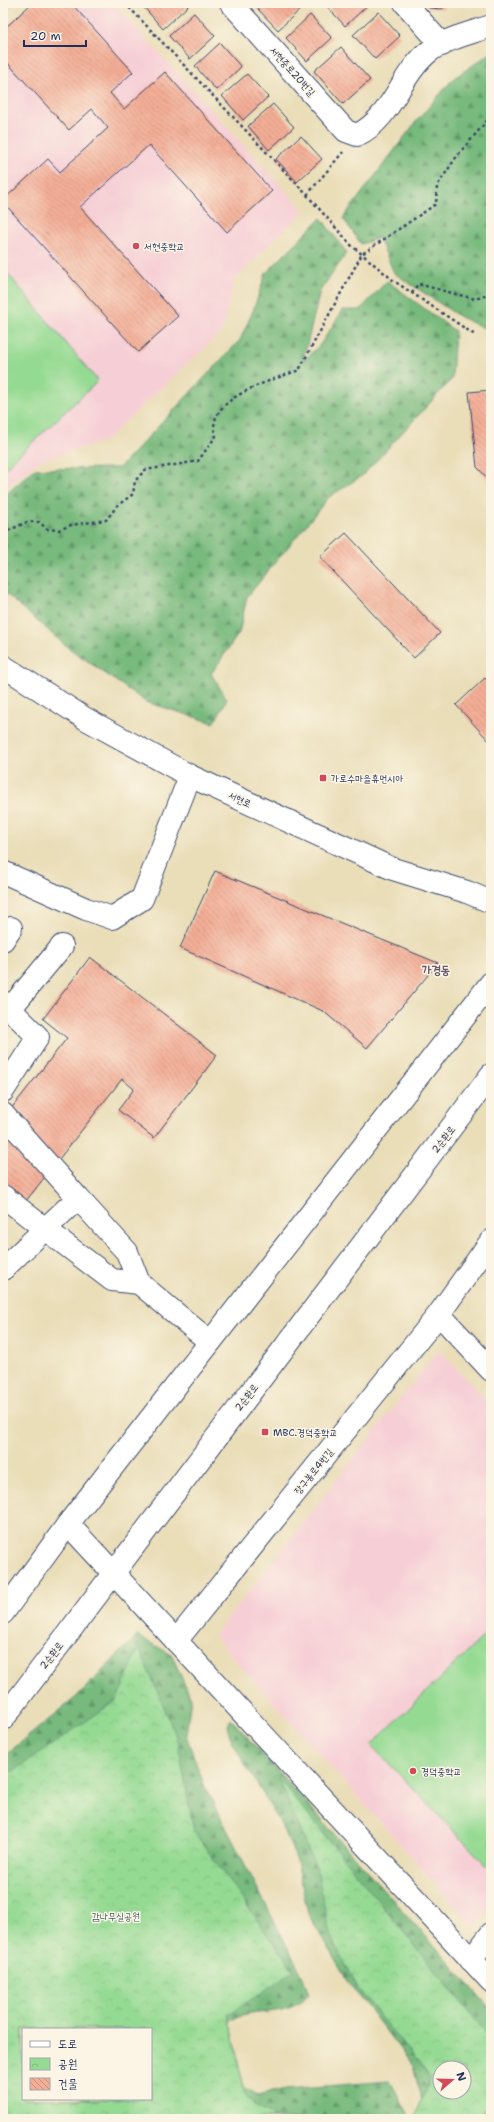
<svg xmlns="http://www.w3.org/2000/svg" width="494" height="2122" font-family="'Shantell Sans','Poor Story',sans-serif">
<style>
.built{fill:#f6cfd6}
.grass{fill:#95da93;stroke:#588478}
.forest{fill:url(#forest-firs);stroke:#4a746e;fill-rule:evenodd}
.park{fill:url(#park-crowns);stroke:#588478;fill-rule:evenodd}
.building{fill:url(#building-back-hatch)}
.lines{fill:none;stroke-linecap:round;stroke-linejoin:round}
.minor-casing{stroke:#3a496c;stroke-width:24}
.path{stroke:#3a496c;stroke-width:2.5;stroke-dasharray:3 3;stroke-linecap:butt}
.minor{stroke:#fff;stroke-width:22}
.poi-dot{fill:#d1495b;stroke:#fcf5e5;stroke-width:1.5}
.labels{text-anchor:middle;stroke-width:3;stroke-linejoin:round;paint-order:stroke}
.street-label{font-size:10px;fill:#1b2f5e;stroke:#fcf5e5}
.poi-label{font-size:10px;fill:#1b2f5e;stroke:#fcf5e5;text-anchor:start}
.park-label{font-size:10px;fill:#3a5a6b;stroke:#fcf5e5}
.quarter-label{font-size:12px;font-weight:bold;fill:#675b72;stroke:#fcf5e5}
</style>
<defs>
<pattern id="forest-firs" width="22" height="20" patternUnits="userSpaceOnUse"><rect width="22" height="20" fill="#78ba7d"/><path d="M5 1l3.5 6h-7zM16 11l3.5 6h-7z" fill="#62986a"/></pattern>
<pattern id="park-crowns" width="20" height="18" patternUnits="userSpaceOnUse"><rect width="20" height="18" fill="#95da93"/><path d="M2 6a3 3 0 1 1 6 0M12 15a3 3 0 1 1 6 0" fill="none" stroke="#80bb81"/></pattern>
<pattern id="building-back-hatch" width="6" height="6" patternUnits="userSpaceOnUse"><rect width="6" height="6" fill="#f4ae96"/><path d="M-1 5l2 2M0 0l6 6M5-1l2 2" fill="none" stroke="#c58e7e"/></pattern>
</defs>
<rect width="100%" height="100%" fill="#fcf5e5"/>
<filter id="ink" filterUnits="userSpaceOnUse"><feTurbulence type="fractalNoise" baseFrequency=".025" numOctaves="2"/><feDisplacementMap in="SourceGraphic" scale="8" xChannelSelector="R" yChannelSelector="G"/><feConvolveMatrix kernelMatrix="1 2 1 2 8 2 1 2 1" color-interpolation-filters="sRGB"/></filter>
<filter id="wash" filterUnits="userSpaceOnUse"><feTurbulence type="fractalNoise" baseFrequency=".012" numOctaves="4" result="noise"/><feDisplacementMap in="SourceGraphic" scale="16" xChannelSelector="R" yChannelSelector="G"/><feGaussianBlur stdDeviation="0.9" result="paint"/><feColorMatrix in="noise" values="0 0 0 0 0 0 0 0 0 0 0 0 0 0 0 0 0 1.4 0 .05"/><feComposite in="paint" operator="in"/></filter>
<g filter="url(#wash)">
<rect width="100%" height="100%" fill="#eadeb9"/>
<g class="built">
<path d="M32,3H113L304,211L234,280L223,330L105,441L41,460L3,490V30Z"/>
<path d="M439,1350L491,1405V1906L474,1927L214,1636Z"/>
</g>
<g class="grass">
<path d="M3,268L98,381L3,470Z"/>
<path d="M491,1629V1870L371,1745Z"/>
</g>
<g class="forest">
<path d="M491,53V331L460,317L394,273L379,238L361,244L343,218L415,123L454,78Z"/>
<path d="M321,218L347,253L320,291L303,361L320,345L343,310H360L387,281L455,331L452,379L363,475L329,497L247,597L239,633L211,674L227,699L214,723L146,702L66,646L3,591V497L35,469L119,468L240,340L253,311L266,273Z"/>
<path d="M137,1636L171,1654L191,1698L186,1735L204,1785L303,1977L309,1995C288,2016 268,2009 242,2016C233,2018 223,2025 214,2030L226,2077L258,2095L286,2089L390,2081L409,2115L406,2119H3V1757L74,1699ZM23,2029H151V2099H23Z"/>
<path d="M231,1719L489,2007L491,2011V2110L484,2119H422L425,2112L413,2066L348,1982L308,1914L297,1861L284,1829L233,1744L227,1727ZM440,2068H464V2092H440Z"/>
</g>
<g class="park">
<path d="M139,1648L177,1738L194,1832L294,1971L228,2015L246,2098L275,2119H3V1782L9,1774L117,1700ZM23,2029H151V2099H23Z"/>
<path d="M278,1778L491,2039V2099L476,2119H414L431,2078L359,1990L330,1935L318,1873ZM440,2068H464V2092H440Z"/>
</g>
<g id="blocks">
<g class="building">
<path d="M32,3H71L133,72L110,93L124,109L165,72L272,191L227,232L149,145L80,207L178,316L138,352L3,202V200L48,159L60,172L108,128L92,109L69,130L3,58V30Z"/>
<path d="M144,3H186L188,6L163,29L142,5Z"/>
<path d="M261,3H299L303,7L278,30L256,7Z"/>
<path d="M324,3H370L345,26Z"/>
<path d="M424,3H449L442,9L429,8Z"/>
<path d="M378,12L400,36L375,59L353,35Z"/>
<path d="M194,13L215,36L190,59L169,36Z"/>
<path d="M310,15L332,38L307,61L286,38Z"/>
<path d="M220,43L241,67L216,90L195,66Z"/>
<path d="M341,47L370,80L343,104L314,71Z"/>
<path d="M247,74L268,97L243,120L222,96Z"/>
<path d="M273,104L294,127L269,150L248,126Z"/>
<path d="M301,136L322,159L297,182L276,159Z"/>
<path d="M491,390V482L477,467L469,392Z"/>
<path d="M346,533L440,633L414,658L320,557Z"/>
<path d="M485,678L491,684V743L456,705Z"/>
<path d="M215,871L438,963L367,1048L323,1011L180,948Z"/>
<path d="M90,957L217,1055L154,1138L118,1110L134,1089L122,1079L18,1211L3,1199V1119L67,1038L43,1019Z"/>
</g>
</g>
</g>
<g filter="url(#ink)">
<use href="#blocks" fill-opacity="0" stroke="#3a496c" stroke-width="1"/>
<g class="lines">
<defs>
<g id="minor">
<path d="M231,3L346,131L357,135C393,118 400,73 431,50C448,38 471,33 491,26"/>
<path d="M405,3L442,45"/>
<path d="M3,666L86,719L190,776L393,869L467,892L491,902"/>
<path d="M3,872L86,909L112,918L142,899L190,776"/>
<path d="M3,940L11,928"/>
<path d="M3,1002L38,1037L3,1091"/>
<path d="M10,1009L62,946"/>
<path d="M3,1114L78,1198"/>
<path d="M3,1196L45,1229L3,1269"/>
<path d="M139,1283L112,1280L45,1229L78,1198L127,1252L139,1283L210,1342"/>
<path d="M439,1314L491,1370"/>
<path d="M68,1524L491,1981"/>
<path d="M3,1613L68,1524L491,983"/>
<path d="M176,1641L439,1314L491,1241"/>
<path d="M3,1719L491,1075"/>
<path d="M471,1960L491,1934"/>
</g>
</defs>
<use href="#minor" class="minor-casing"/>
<g class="path">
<path d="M125,3L307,195L351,245L394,281L475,335"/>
<path d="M3,10L11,3"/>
<path d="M307,195L343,152"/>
<path d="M412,293L418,284L475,299L491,294"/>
<path d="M3,533L27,522H39L47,529L59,530L71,525L106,520L118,505L133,494L135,481L145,470L198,461L216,436C202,398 274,380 299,370L362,254L436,204L437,186L457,156L491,116"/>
</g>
<use href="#minor" class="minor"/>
</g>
</g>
<g class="poi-dot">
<circle cx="136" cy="246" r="4"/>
<rect x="319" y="774" width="8" height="8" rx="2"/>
<rect x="261" y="1428" width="8" height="8" rx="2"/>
<circle cx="413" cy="1771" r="4"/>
</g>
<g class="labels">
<g class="street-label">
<text transform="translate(293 71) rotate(48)" y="4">서현중로20번길</text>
<text transform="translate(240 799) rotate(25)" y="4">서현로</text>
<text transform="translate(443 1139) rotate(-53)" y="4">2순환로</text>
<text transform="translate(246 1397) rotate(-53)" y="4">2순환로</text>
<text transform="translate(313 1471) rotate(-51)" y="4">장구봉로4번길</text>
<text transform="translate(51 1655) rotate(-53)" y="4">2순환로</text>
</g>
<g class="poi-label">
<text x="144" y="250">서현중학교</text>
<text x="331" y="782">가로수마을휴먼시아</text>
<text x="273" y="1436">MBC.경덕중학교</text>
<text x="421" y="1775">경덕중학교</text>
</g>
<g class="park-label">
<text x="116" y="1920">감나무실공원</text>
</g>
<g class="quarter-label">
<text x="436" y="974">가경동</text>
</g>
</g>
<rect width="494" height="2122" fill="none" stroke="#fcf5e5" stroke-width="16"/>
<rect x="22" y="2028" width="130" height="72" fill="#fcf5e5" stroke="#a2a6af"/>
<rect x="30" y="2041" width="20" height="6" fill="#ffffff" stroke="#a2a6af"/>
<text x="58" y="2048" font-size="12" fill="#1b2f5e">도로</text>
<rect x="30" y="2058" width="20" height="12" fill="url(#park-crowns)" stroke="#a2a6af"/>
<text x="58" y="2068" font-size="12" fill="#1b2f5e">공원</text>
<rect x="30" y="2078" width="20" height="12" fill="url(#building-back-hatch)" stroke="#a2a6af"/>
<text x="58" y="2088" font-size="12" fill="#1b2f5e">건물</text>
<g transform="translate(452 2080) rotate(70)"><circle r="19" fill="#fcf5e5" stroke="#a2a6af"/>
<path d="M0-3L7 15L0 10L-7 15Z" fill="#d1495b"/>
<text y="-6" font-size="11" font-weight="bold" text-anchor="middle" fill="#1b2f5e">N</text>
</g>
<path d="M24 40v6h62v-6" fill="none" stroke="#1b2f5e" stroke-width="2"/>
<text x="30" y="40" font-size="12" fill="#1b2f5e" stroke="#fcf5e5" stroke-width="3" paint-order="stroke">20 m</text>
</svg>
